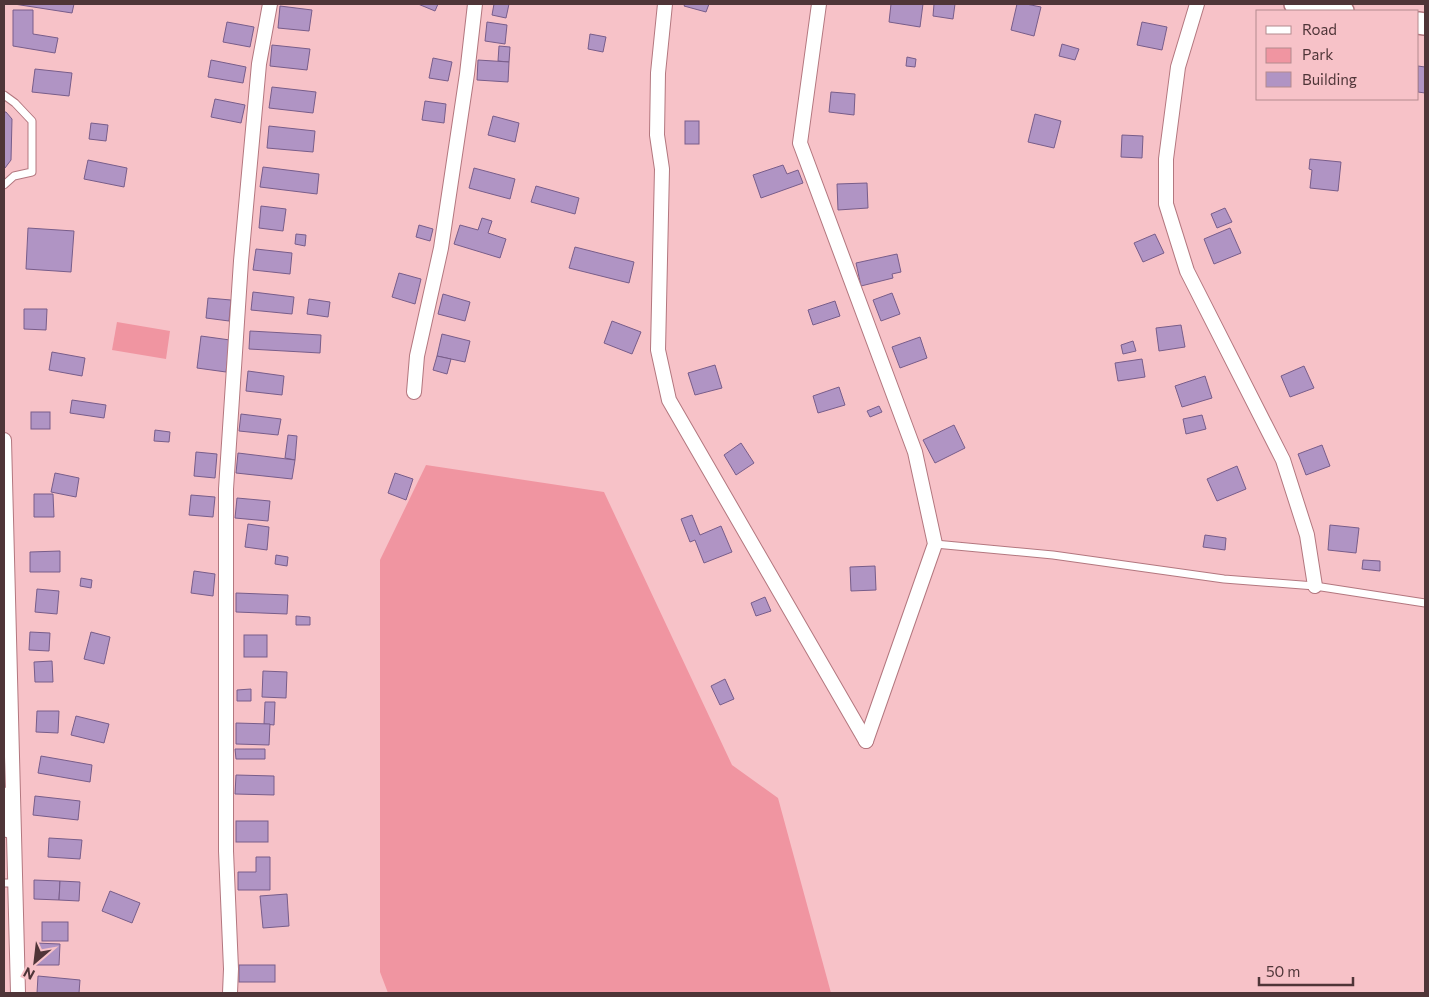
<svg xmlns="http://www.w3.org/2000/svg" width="1429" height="997" font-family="Commissioner,sans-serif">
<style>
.green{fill:#f095a1}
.building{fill:#b094c4;stroke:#785d8a}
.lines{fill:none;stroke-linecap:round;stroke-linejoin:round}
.service-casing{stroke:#b3777f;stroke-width:9}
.minor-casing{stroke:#b3777f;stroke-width:16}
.primary-casing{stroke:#b3777f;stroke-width:24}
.service{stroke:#fff;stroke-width:7}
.minor{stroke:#fff;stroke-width:14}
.primary{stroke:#fff;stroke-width:21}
</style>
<rect width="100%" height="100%" fill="#f7c2c8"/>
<g class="green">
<path d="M117,322L170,331L166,359L112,350Z"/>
<path d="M426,465L604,492L732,765L778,798L831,993H388L380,972V560Z"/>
</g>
<g class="building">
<path d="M14,4H74L72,13Z"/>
<path d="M418,4H438L435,11Z"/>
<path d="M494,4H509L506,18L492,15Z"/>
<path d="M685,4H709L706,12L684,6Z"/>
<path d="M891,4H923L920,27L889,22Z"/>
<path d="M934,4H955L953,19L933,16Z"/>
<path d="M1017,4H1026L1041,7L1034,36L1011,30Z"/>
<path d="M280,6L312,10L309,31L278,28Z"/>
<path d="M13,10H33V34L58,38L55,53L13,46Z"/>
<path d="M227,22L254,27L250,47L223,42Z"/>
<path d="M487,22L507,25L505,44L485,41Z"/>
<path d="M1142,22L1167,27L1162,50L1137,45Z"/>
<path d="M590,34L606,37L603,52L588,49Z"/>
<path d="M1062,44L1079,49L1075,60L1059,56Z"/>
<path d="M272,45L310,49L307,70L270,66Z"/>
<path d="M499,46L510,47L509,62L498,61Z"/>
<path d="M907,57L916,59L915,67L906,66Z"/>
<path d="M433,58L452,62L448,81L429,78Z"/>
<path d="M211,60L246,67L243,83L208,77Z"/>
<path d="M478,60L509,62L508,82L477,80Z"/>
<path d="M1418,66L1425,67V93L1418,92Z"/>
<path d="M35,69L72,73L69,96L32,92Z"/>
<path d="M272,87L316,92L313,113L269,108Z"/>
<path d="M831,92L855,94L854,115L829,112Z"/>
<path d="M215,99L245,105L241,123L211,117Z"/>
<path d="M425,101L446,104L444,123L422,120Z"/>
<path d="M4,112H6L12,119L11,160L5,168H4Z"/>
<path d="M1035,114L1061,121L1054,148L1028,142Z"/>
<path d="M493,116L519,123L515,142L488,135Z"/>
<rect x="685" y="121" width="14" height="23"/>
<path d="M91,123L108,125L106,141L89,139Z"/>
<path d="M269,126L315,131L313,152L267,148Z"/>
<path d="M1122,135L1143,136L1142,158L1121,157Z"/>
<path d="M1310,159L1341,162L1338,191L1310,188L1312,170L1309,169Z"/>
<path d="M88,160L127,168L124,187L84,179Z"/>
<path d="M783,165L787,174L798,170L803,183L761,198L753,175Z"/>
<path d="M263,167L319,174L317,194L260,187Z"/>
<path d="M474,168L515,179L510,199L469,188Z"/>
<path d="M867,183L868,208L838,210L837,184Z"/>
<path d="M536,186L579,198L575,214L531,202Z"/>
<path d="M261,206L286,209L283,231L259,228Z"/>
<path d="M1225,208L1232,222L1217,228L1211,214Z"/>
<path d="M482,218L492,221L488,233L506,239L500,258L454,244L460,225L478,230Z"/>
<path d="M419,225L433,229L430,241L416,237Z"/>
<path d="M28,228L74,231L71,272L26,269Z"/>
<path d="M1230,228L1241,253L1214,264L1204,239Z"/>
<path d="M296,234L306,235L305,246L295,244Z"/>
<path d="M1155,234L1164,253L1143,262L1134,243Z"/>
<path d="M575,247L634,262L629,283L569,268Z"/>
<path d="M256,249L292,253L290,274L253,270Z"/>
<path d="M897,254L901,272L892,274L893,278L861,286L856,263Z"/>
<path d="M399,273L421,279L415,304L392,297Z"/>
<path d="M253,292L294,297L292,314L251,310Z"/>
<path d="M892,293L900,314L881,321L873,300Z"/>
<path d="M443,294L470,302L465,321L438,314Z"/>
<path d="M208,298L231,300L229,321L206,318Z"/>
<path d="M309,299L330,302L328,317L307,314Z"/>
<path d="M835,301L840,316L813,325L808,310Z"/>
<path d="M24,309H47L46,330L24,329Z"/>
<path d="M612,321L641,332L632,354L604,343Z"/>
<path d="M1181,325L1185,347L1159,351L1156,328Z"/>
<path d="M250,331L321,335L320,353L249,349Z"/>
<path d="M442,334L470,341L465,362L437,356Z"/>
<path d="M201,336L230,340L226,372L197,368Z"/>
<path d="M920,337L927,358L900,368L892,347Z"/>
<path d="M1133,341L1136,351L1123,354L1121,345Z"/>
<path d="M52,352L85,358L82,376L49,370Z"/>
<path d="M437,356L451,359L447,374L433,370Z"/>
<path d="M1142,359L1145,377L1118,381L1115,363Z"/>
<path d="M715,365L722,388L695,395L688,373Z"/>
<path d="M1304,366L1314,388L1290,397L1281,376Z"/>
<path d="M248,371L284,376L282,395L246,391Z"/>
<path d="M1205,376L1212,398L1182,407L1175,386Z"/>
<path d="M839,387L845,405L818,413L813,396Z"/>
<path d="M72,400L106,405L104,418L70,413Z"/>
<path d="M879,406L882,412L870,417L867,411Z"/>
<rect x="31" y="412" width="19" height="17"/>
<path d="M241,414L281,419L278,435L239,431Z"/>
<path d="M1202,415L1206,429L1186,434L1183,419Z"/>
<path d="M954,425L965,448L935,463L923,440Z"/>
<path d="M155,430L170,432L169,442L154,441Z"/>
<path d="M288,435L297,436L295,460L285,458Z"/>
<path d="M741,443L754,463L736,475L724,455Z"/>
<path d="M1322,445L1330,466L1306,475L1298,454Z"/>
<path d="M196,452L217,454L215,478L194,476Z"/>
<path d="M238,453L295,460L292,479L236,473Z"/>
<path d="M1237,466L1246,489L1217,501L1207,479Z"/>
<path d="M55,473L79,478L76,497L51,492Z"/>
<path d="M395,473L413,479L406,500L388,493Z"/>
<path d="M34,494H53L54,517H34Z"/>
<path d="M191,495L215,497L213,517L189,515Z"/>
<path d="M237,498L270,501L268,521L235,518Z"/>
<path d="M692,515L700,535L721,526L732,552L704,563L695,540L690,542L681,519Z"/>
<path d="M248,524L269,527L267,550L245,547Z"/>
<path d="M1330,525L1359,528L1356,553L1328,550Z"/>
<path d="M1205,535L1226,538L1225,550L1203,547Z"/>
<path d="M60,551V572H30V552Z"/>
<path d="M276,555L288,557L287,566L275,564Z"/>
<path d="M1363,560L1380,561V571L1362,569Z"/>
<path d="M875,566L876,590L851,591L850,567Z"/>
<path d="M194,571L215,574L213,596L191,593Z"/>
<path d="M81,578L92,580L91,588L80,586Z"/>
<path d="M37,589L59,591L57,614L35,612Z"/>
<path d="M236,593L288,595L287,614L236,612Z"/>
<path d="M765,597L771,611L756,616L751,603Z"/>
<path d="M296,616L310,617V625H296Z"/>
<path d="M30,632L50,633L49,651L29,650Z"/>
<path d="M91,632L110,637L104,664L84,659Z"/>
<rect x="244" y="635" width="23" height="22"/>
<path d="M52,661L53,682H35L34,662Z"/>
<path d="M263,671L287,672L286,698L262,697Z"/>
<path d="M725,679L734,699L720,705L711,686Z"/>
<path d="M251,689V701H237V690Z"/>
<path d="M265,702H275L274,725L264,724Z"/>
<path d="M37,711H59L58,733L36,732Z"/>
<path d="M76,716L109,724L104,743L71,735Z"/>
<path d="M236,723L270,724L269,745L236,744Z"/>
<path d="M235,749H265V759H236Z"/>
<path d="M41,756L92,765L90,782L38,773Z"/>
<path d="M236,775L274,776V795L235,794Z"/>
<path d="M35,796L80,801L78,820L33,815Z"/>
<rect x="236" y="821" width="32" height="21"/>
<path d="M49,838L82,840L80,859L48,857Z"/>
<path d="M256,857H270V890H238V872H256Z"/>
<path d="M34,880L60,881L59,900L34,899Z"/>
<path d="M60,881L80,882L79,901L59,900Z"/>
<path d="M110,891L140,903L132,923L102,911Z"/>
<path d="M287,894L289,926L263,928L260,896Z"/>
<rect x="42" y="922" width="26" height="19"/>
<path d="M35,943L60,944L59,965H35Z"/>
<rect x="239" y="965" width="36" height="17"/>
<path d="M38,976L80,980L79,993H37Z"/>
</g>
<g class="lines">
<defs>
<g id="service">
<path d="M4,95L15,103L32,121V172L14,176L4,185"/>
<path d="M935,544L1053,555L1224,579L1315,586L1425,603"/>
<path d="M4,791L5,833L14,836"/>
<path d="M4,883H15"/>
</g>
<g id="minor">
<path d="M665,4L658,73L657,135L662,169L658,350L669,400L866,741"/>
<path d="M819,4L800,143L915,452L935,544L866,741"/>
<path d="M1197,4L1178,67L1166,159V204L1187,271L1283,460L1307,535L1315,586"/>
<path d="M414,392L417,356L441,248L467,74L475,4"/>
<path d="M4,440L18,993"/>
<path d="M230,993L231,969L226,851V489L241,261L259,64L270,4"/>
</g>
<g id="primary">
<path d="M1295,4L1343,11"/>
<path d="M1418,23L1425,24"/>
</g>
</defs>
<use href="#service" class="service-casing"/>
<use href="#minor" class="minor-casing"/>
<use href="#primary" class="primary-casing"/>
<use href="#service" class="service"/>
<use href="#minor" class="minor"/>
<use href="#primary" class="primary"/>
</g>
<rect width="1429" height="997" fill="none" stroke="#4f3538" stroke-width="10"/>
<rect x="1256" y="10" width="162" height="90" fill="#f7c2c8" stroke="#b48a8e"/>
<rect x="1266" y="26" width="25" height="8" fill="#ffffff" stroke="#b48a8e"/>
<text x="1302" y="35" font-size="15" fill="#4f3538">Road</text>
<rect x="1266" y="48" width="25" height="15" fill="#f095a1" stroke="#b48a8e"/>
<text x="1302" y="60" font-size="15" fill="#4f3538">Park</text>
<rect x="1266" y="72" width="25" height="15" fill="#b094c4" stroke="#b48a8e"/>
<text x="1302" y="85" font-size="15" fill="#4f3538">Building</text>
<g transform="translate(35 962) rotate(208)" stroke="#f7c2c8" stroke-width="4" paint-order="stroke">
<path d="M0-4L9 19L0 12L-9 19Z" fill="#4f3538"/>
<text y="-8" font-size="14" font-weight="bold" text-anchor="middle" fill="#4f3538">N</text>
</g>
<path d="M1259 977v8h94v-8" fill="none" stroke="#4f3538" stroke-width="2.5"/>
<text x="1266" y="977" font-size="15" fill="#4f3538" stroke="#f7c2c8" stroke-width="4" paint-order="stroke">50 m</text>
</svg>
